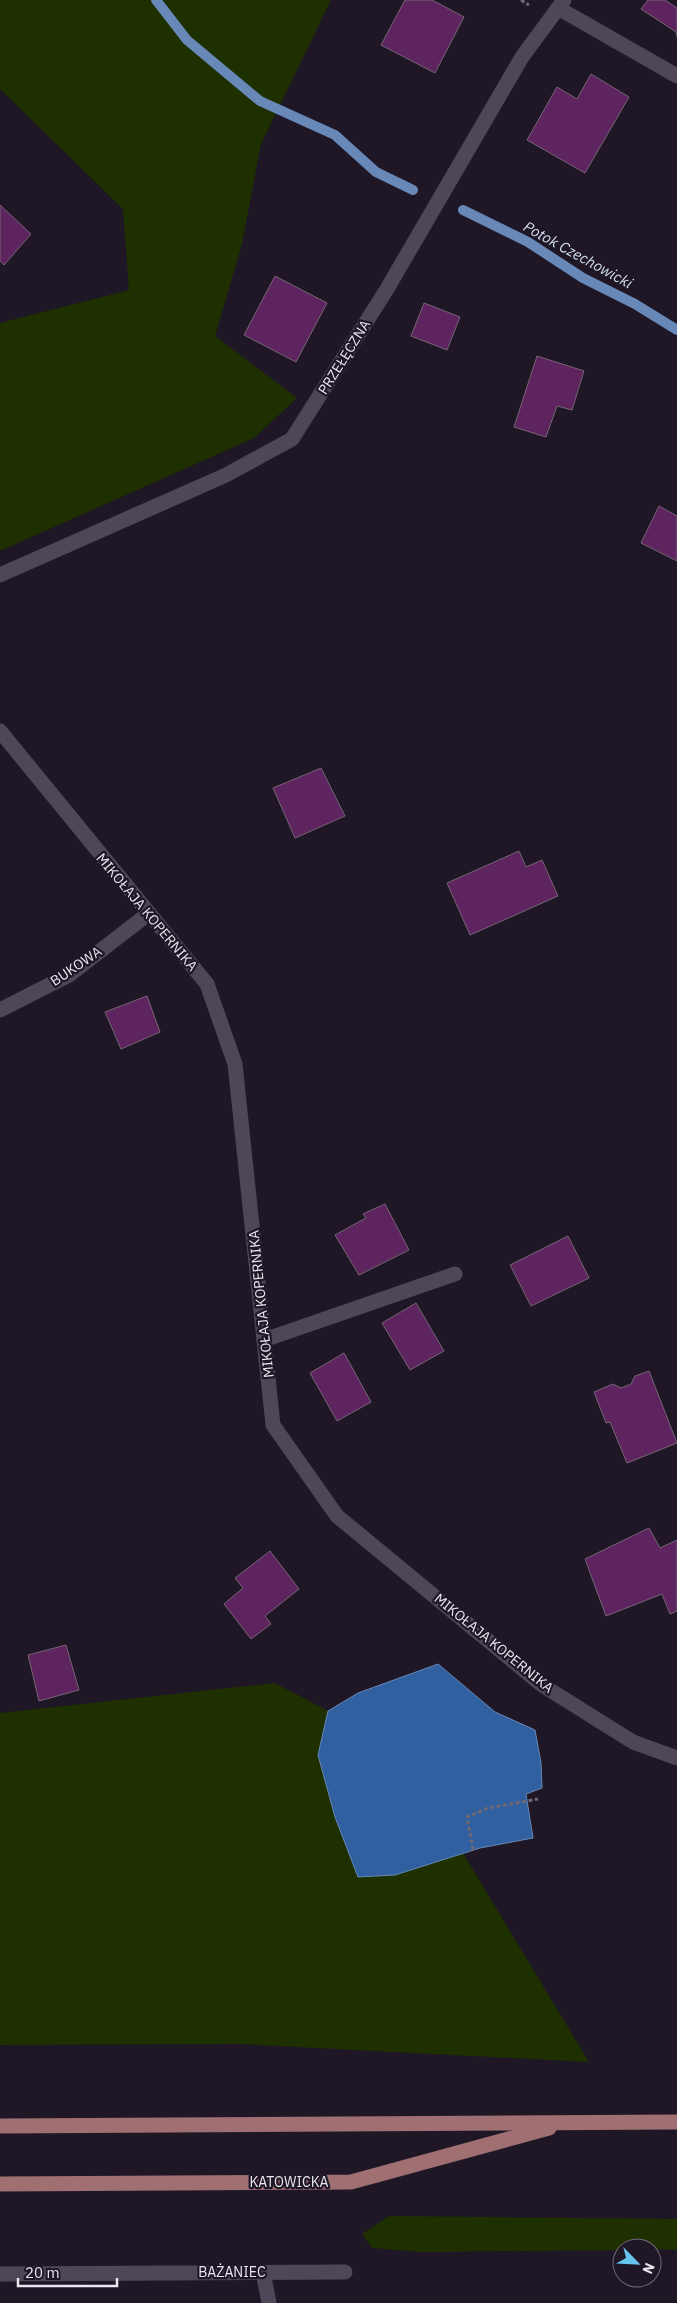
<svg xmlns="http://www.w3.org/2000/svg" width="677" height="2303" font-family="'IBM Plex Sans',sans-serif">
<style>
.green{fill:#1e2f00}
.water{fill:#3060a0;stroke:#6888b8}
.lines{fill:none;stroke-linecap:round;stroke-linejoin:round}
.stream{stroke:#6888b8;stroke-width:10}
.building{fill:#5e245f;stroke:#756574}
.path{stroke:#6e6774;stroke-width:3;stroke-dasharray:4 2.5;stroke-linecap:butt}
.lane{stroke:#4f4658;stroke-width:15}
.street{stroke:#4f4658;stroke-width:15}
.primary{stroke:#9f6f72;stroke-width:15}
.labels{text-anchor:middle;stroke-width:4.5;stroke-linejoin:round;paint-order:stroke}
.street-label{font-size:14px;fill:#eae5f0;stroke:#1f1726}
.water-label{font-size:15px;font-style:italic;fill:#d1dff1;stroke:#1f1726}
</style>
<rect width="100%" height="100%" fill="#1f1726"/>
<g class="green">
<path d="M0,0H331L261,144L242,244L215,336L297,398L254,438L0,551V323L129,290L123,209L0,89Z"/>
<path d="M275,1683L328,1711L318,1755L395,1875L463,1853L589,2062L239,2044L0,2045V1713Z"/>
<path d="M389,2216L677,2219V2250L622,2248V2250L420,2252L372,2248L362,2234Z"/>
</g>
<path class="water" d="M438,1664L495,1712L535,1730L541,1763L542,1788L526,1794L533,1838L480,1848L395,1875L358,1877L335,1817L318,1755L328,1711L358,1693Z"/>
<g class="lines">
<g class="stream">
<path d="M156,0L187,40L260,101L335,135L376,172L413,190"/>
<path d="M463,210L528,242L583,278L635,304L677,330"/>
</g>
</g>
<g class="building">
<path d="M405,0H432L464,17L435,73L381,45Z"/>
<path d="M648,0H665L677,8V37L676,32L641,9Z"/>
<path d="M591,74L629,97L585,173L527,140L557,87L577,99Z"/>
<path d="M0,205L31,234L4,265L0,261Z"/>
<path d="M275,276L327,303L296,362L244,335Z"/>
<path d="M424,303L460,317L447,350L411,336Z"/>
<path d="M537,356L584,371L572,410L557,406L546,437L514,427Z"/>
<path d="M659,506L677,516V561L641,543Z"/>
<path d="M321,768L345,816L295,838L273,788Z"/>
<path d="M519,851L526,867L542,860L558,896L470,935L447,883Z"/>
<path d="M147,996L160,1032L121,1049L105,1012Z"/>
<path d="M385,1204L409,1250L359,1275L335,1235L366,1218L363,1214Z"/>
<path d="M568,1236L589,1278L531,1306L510,1265Z"/>
<path d="M416,1303L444,1351L410,1370L382,1323Z"/>
<path d="M344,1353L371,1402L337,1421L310,1373Z"/>
<path d="M649,1371L677,1443L627,1463L610,1422L606,1423L594,1392L613,1384L621,1388L631,1384L635,1376Z"/>
<path d="M649,1528L660,1548L677,1540V1611L670,1614L662,1594L606,1616L585,1559Z"/>
<path d="M270,1551L299,1589L265,1616L271,1624L251,1639L224,1604L243,1588L235,1578Z"/>
<path d="M66,1645L79,1690L39,1701L28,1655Z"/>
</g>
<g class="lines">
<g class="path">
<path d="M521,0L529,5"/>
<path d="M473,1850L467,1817L488,1808L538,1799"/>
</g>
<g class="lane">
<path d="M558,8L677,76"/>
<path d="M264,1340L455,1274"/>
<path d="M263,2272L269,2303"/>
</g>
<g class="street">
<path d="M0,575L226,475L292,439L387,289L522,57L564,0"/>
<path d="M0,731L207,984L235,1064L273,1425L337,1516L542,1685L633,1742L677,1758"/>
<path d="M0,1010L69,975L148,914"/>
<path d="M0,2274L345,2272"/>
</g>
<g class="primary">
<path d="M0,2126L677,2122"/>
<path d="M0,2184L351,2182L549,2128"/>
</g>
</g>
<g class="labels">
<g class="street-label">
<text transform="translate(344 357) rotate(-58)" y="5">PRZEŁĘCZNA</text>
<text transform="translate(147 912) rotate(50)" y="5">MIKOŁAJA KOPERNIKA</text>
<text transform="translate(76 966) rotate(-34)" y="5">BUKOWA</text>
<text transform="translate(261 1304) rotate(-96)" y="5">MIKOŁAJA KOPERNIKA</text>
<text transform="translate(494 1643) rotate(39)" y="5">MIKOŁAJA KOPERNIKA</text>
<text x="289" y="2187">KATOWICKA</text>
<text x="232" y="2277">BAŻANIEC</text>
</g>
<g class="water-label">
<text transform="translate(578 255) rotate(29)" y="5">Potok Czechowicki</text>
</g>
</g>
<g transform="translate(637 2263) rotate(114)"><circle r="24" fill="#1f1726" stroke="#706977"/>
<path d="M0-4L9 19L0 12L-9 19Z" fill="#66c4ef"/>
<text y="-8" font-size="14" font-weight="bold" text-anchor="middle" fill="#eae5f0">N</text>
</g>
<path d="M18 2278v8h99v-8" fill="none" stroke="#eae5f0" stroke-width="2.5"/>
<text x="25" y="2278" font-size="15" fill="#eae5f0" stroke="#1f1726" stroke-width="4" paint-order="stroke">20 m</text>
</svg>
